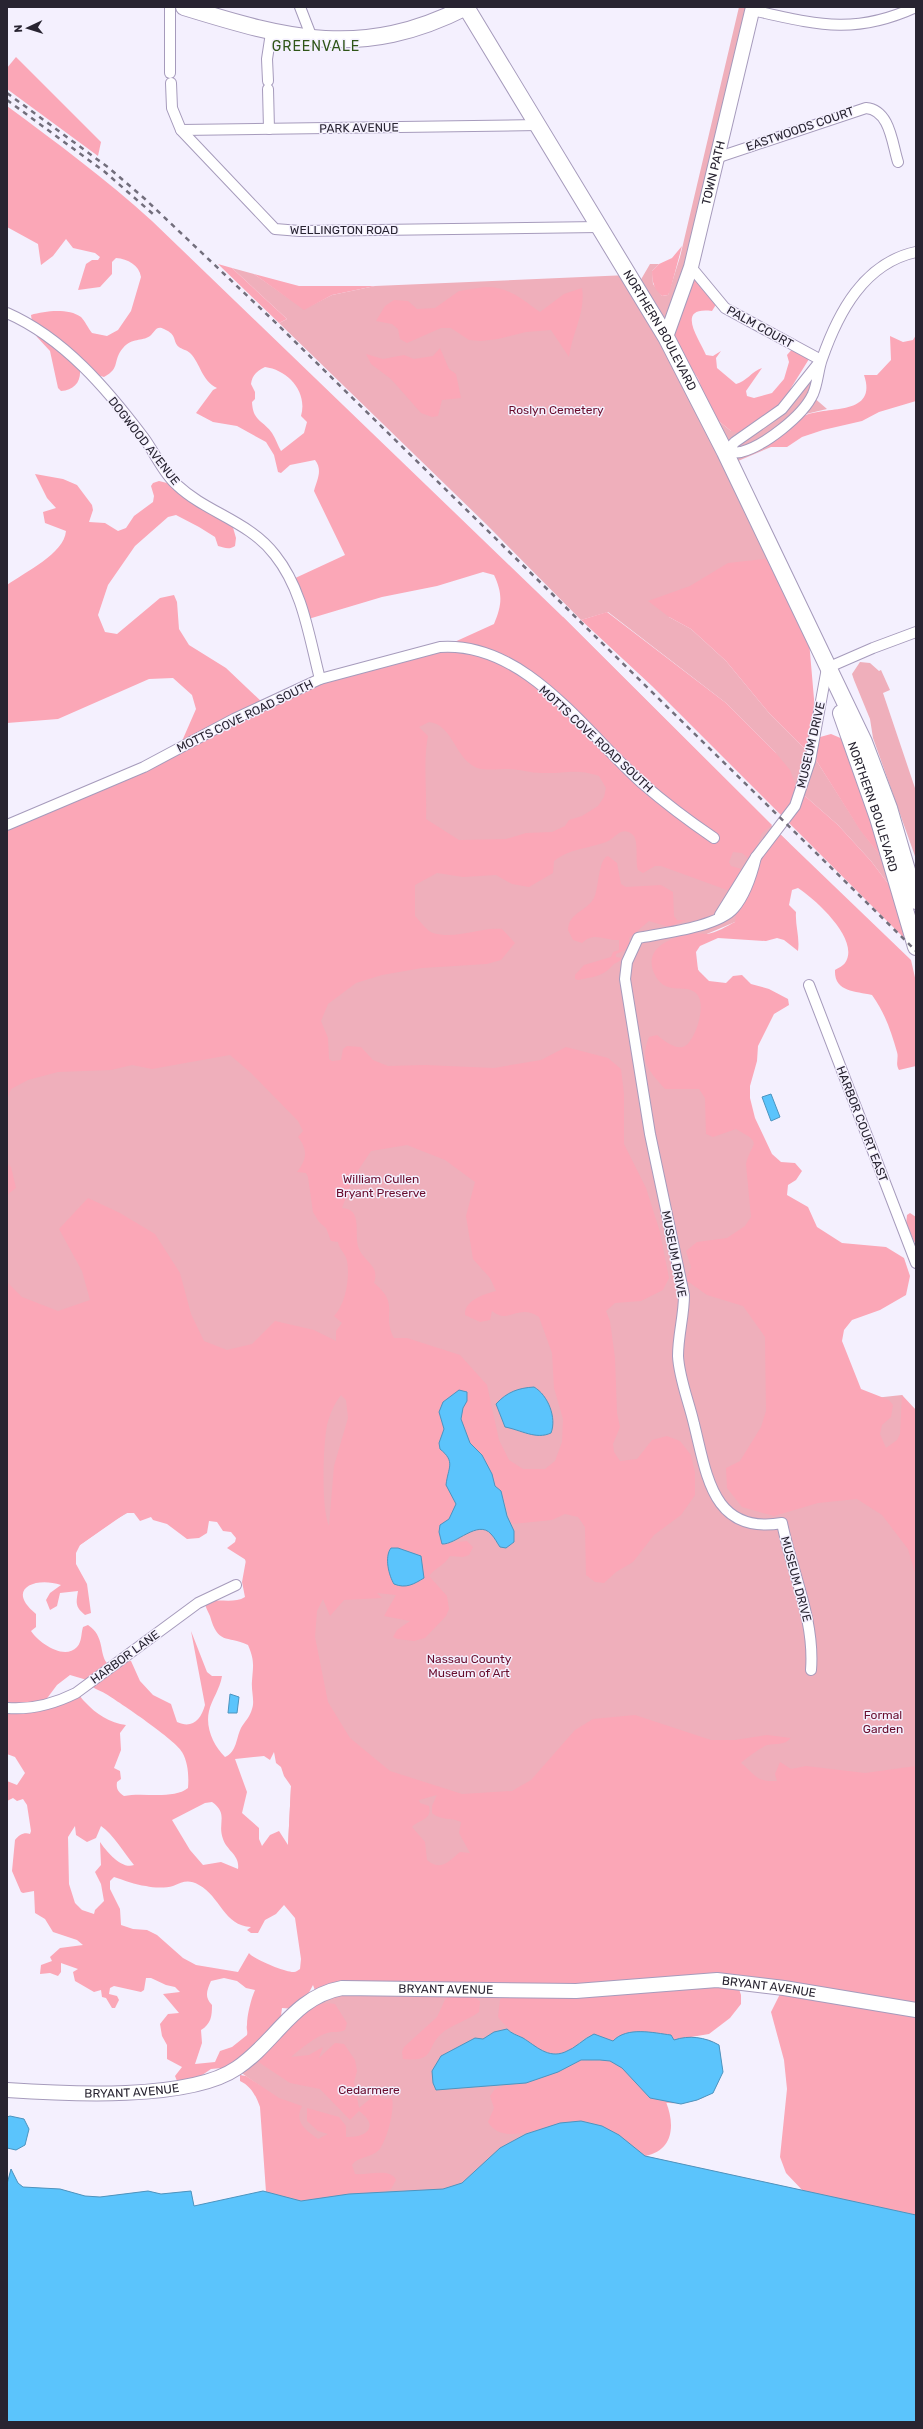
<svg xmlns="http://www.w3.org/2000/svg" width="923" height="2429" font-family="Rubik,sans-serif">
<style>
.green{fill:#efafbb}
.forest{fill:#fba7b7;fill-rule:evenodd}
.water{fill:#5bc4fc;stroke:#4c94bf}
.lines{fill:none;stroke-linecap:round;stroke-linejoin:round}
.street-casing{stroke:#a69bbc;stroke-width:12}
.secondary-casing{stroke:#a69bbc;stroke-width:16}
.primary-casing{stroke:#a69bbc;stroke-width:18}
.street{stroke:#fff;stroke-width:10}
.secondary{stroke:#fff;stroke-width:14}
.primary{stroke:#fff;stroke-width:16}
.rail{stroke:#726e7c;stroke-width:2.5;stroke-dasharray:5 5;stroke-linecap:butt}
.labels{text-anchor:middle;stroke-width:3;stroke-linejoin:round;paint-order:stroke}
.street-label{font-size:12px;fill:#282431;stroke:#f4f0fe}
.park-label{font-size:12px;fill:#680c2c;stroke:#f4f0fe}
.quarter-label{font-size:14px;letter-spacing:1px;fill:#2f5518;stroke:#f4f0fe}
</style>
<rect width="100%" height="100%" fill="#f4f0fe"/>
<g class="green">
<path d="M739,7H753L683,290L692,372L699,380L704,400L713,410L716,419L731,431L764,420L821,360L812,396L827,409L806,414L767,447H771L731,464L779,564L669,617L691,629L726,661L769,713L816,760L860,829L893,872L902,902L871,861L838,825L797,789L775,752L726,703L608,612L581,620L486,524L279,323L287,319L232,268L254,274L304,309L332,295L375,286L628,275L636,288L650,264H659L652,271L653,284L662,296L668,295L680,257Z"/>
<path d="M563,617L789,843L735,922L688,942L856,1400L902,1395L916,1416V2006L730,1980L656,2033L710,2040L719,2045C728,2089 710,2105 666,2103L646,2156L916,2215L556,2181L159,2215L7,2184L11,2169L18,2183L23,2187L60,2189L85,2196L100,2197L148,2191L161,2194L191,2191L194,2206L268,2192L260,2086L236,2069L316,1995L288,1846L291,1786L275,1742L248,1567L233,1530L166,1491L115,1520L49,1567L7,1588V825Z"/>
<path d="M860,662L870,663L879,671L881,670L890,690L883,693L916,791V859L873,738L870,719L854,680L852,674Z"/>
</g>
<g class="forest">
<path d="M16,57L101,142L98,156L7,89V68Z"/>
<path d="M7,106C57,143 106,179 152,221L563,617L772,825L762,833L754,855L748,858L742,853L733,852L729,862L731,866L745,870L781,835L911,960L916,982V1066L899,1070C895,1064 899,1058 897,1052C891,1031 885,1013 872,995C855,991 834,992 835,970C838,968 843,966 845,963C861,940 815,899 798,888L792,890L789,905L796,912C795,926 800,937 798,951L784,940L777,938L766,941L718,938L700,946L696,952L698,970L709,981L726,983L733,976L742,975L751,984L769,989L788,999L789,1005L774,1014L758,1046L757,1061L750,1086V1098L755,1118L772,1154L781,1162L795,1163L802,1171L796,1180L788,1185L787,1195L808,1207L817,1227L842,1243L886,1247L904,1258L910,1276L906,1295L880,1310L852,1320L844,1330L842,1341L861,1389L889,1400L893,1405L891,1417L882,1425L880,1434L886,1448L897,1440L900,1434L902,1395L916,1410V1576L908,1549L882,1515L857,1499L818,1503L774,1516L742,1507L727,1488L726,1468L740,1461L761,1427L766,1411L765,1337L743,1306L707,1295L686,1280L691,1267L686,1251L697,1242L727,1238L745,1226L751,1217L746,1164C751,1141 765,1145 736,1129L713,1137L706,1134L705,1098L699,1089H665C649,1071 639,1062 649,1037L657,1035C666,1042 681,1055 690,1041C698,1031 708,998 693,991C685,987 676,990 668,987C657,984 648,966 653,955C658,942 679,936 692,933C697,933 702,934 707,934C716,933 727,926 735,922L738,894L661,866H655L643,873L638,870C635,861 639,841 633,835C630,832 625,830 621,832C616,834 612,840 606,842C587,849 571,848 554,861L553,873L529,887L512,884L496,875L463,877L437,873L415,885V916C420,921 427,931 433,933C457,940 479,927 502,929L515,943L501,960L487,964L422,968L382,975L356,983L328,1004L321,1021L328,1038L329,1059L332,1061L341,1060L343,1049L347,1046L361,1047L373,1060L388,1066L425,1065L494,1068L541,1060L566,1047L608,1058L621,1069L624,1094V1144L646,1188L660,1232L669,1278L663,1290L641,1301L615,1303L606,1311L610,1321L615,1358L617,1413L620,1427L613,1444L614,1452L620,1461L637,1459L652,1440L667,1436L680,1441L691,1455L695,1473V1495L681,1515L654,1535L633,1562L616,1572L604,1583L595,1582L586,1575L585,1527L578,1517L565,1514L552,1520L512,1524L501,1491L495,1486L492,1474L482,1455L470,1443L466,1434L461,1419L463,1408L467,1401L439,1412L444,1429L439,1443L451,1464L446,1485L456,1504L449,1519L440,1525L442,1544L467,1541L473,1547L469,1555L463,1557L450,1556C444,1566 436,1567 429,1576L447,1596L449,1609L446,1616L425,1638L414,1641L397,1639L393,1637L397,1630L410,1621L384,1616L396,1595L377,1593L382,1598L344,1600L330,1616L323,1599L317,1611L315,1637L328,1702L350,1738L390,1771L462,1794L512,1791L531,1780L575,1730L593,1719L635,1715L711,1740H735L767,1735L791,1738C783,1746 777,1743 767,1745C765,1745 743,1760 741,1763C756,1775 755,1782 777,1781L775,1774L780,1762L791,1769L806,1766L865,1773L916,1766V2215L804,2192L786,2173L780,2157L787,2089L784,2060L771,2012L783,1988L738,1986L741,1995V2004L730,2018L709,2034L673,2040L671,2035C648,2032 630,2042 613,2041C602,2040 598,2031 584,2038C577,2042 573,2051 564,2053C543,2058 509,2032 498,2017L500,2000L506,1994L467,1993L480,2001L479,2012C469,2020 450,2025 441,2034C425,2049 436,2062 403,2059L402,2052L404,2047L437,2017L449,1991L316,1993L313,1985L304,2002L295,2009L282,2008L281,2016L282,2018C299,2012 318,2000 335,2004L347,2023L345,2030C339,2033 333,2031 327,2033C315,2037 300,2049 291,2057L309,2055L323,2047L319,2058L335,2043L344,2044L355,2060L357,2071L354,2082L359,2108L376,2094L384,2099L392,2098C395,2110 387,2140 379,2150C371,2158 358,2156 352,2165L355,2174C365,2176 391,2167 396,2180L391,2189L381,2193L349,2194L301,2201L266,2192L260,2107C256,2096 251,2086 240,2081V2075L246,2076L279,2098L302,2106C294,2122 305,2130 318,2139L328,2134L318,2131L307,2121V2108L339,2117L346,2126V2137C367,2138 380,2126 359,2111L350,2120L320,2089L290,2083L254,2059L222,2068L211,2069L195,2080L177,2081L175,2076L182,2067L167,2059V2045L162,2036L160,2024L168,2014L179,2013L163,1994L180,1992L175,1987L166,1985L151,1978H146L144,1990L141,1992L114,1986L110,1988L109,1994L117,1996L119,2000L115,2008H112L106,1998L102,1997L101,1990L94,1992L75,1981L73,1972L78,1969L61,1963V1972L58,1976L50,1973L40,1974L41,1965L52,1961L50,1957L60,1948L83,1945L77,1940L53,1932L45,1919L35,1913L34,1891L23,1893L21,1892L12,1871L15,1840C19,1835 24,1832 30,1834L31,1831L27,1805L23,1799L17,1801L13,1798L7,1801V1781L17,1785L25,1773L15,1757L7,1754V1282L22,1297L58,1311L90,1300L82,1271L59,1229L88,1198L120,1213L155,1234L180,1273L191,1314L204,1341L227,1350L252,1344L275,1321L314,1330L336,1341V1331L342,1323L334,1316C346,1304 350,1277 347,1261C346,1254 339,1249 338,1242L331,1241L326,1228L319,1222L313,1212L308,1177L306,1173L297,1172C307,1159 308,1150 298,1137L303,1131L298,1121L251,1073L230,1055L152,1069L132,1065L111,1070L58,1072L28,1080L11,1089L7,1100V826L179,748L196,709L192,695L173,678L149,679L58,719L7,723V585C25,572 64,554 66,531L45,523L43,512L56,508L47,498L35,474L63,479L77,485L92,505L93,510L89,522L105,523L118,531L126,528L134,516L153,502L154,496L151,486L153,483L159,481L167,483L232,524L236,538L235,546C229,550 225,548 218,546L215,537L199,527L176,515L168,517L135,546L108,585L98,615L105,632L117,634L160,598L174,595L177,602L179,629L189,645L226,668L264,704L291,691L439,649L494,624C502,605 503,594 494,575L483,572L437,586L382,597L305,620L291,580L345,555L314,491C317,480 323,470 315,460L290,465L281,473L278,472L274,455L266,442L237,426L213,422L196,413L213,390L217,388C201,380 201,364 190,353C187,350 181,349 179,347C172,341 178,335 164,329C156,325 155,332 150,336C141,342 133,337 123,348C112,361 121,368 104,377L80,370C81,382 74,390 61,391L58,388L50,351L37,337L33,329L31,315C45,311 68,308 81,317C85,321 88,328 92,333L107,336L118,330L131,311L141,277C139,265 128,259 116,258L112,262V274L100,287L78,290L86,264L92,260H98L100,257L95,253L73,248L66,239L53,256L41,265L38,244L7,227ZM265,367C288,370 308,392 301,416L307,422L304,433L281,451C278,446 276,439 272,433C263,420 253,422 252,402L255,399V392L251,384C252,375 257,371 265,367ZM429,722C453,725 454,756 475,767C482,771 499,769 508,769C520,769 530,773 542,773C565,774 575,768 599,776L606,788L604,797L598,806L582,816L569,820L565,826L552,832L526,833L506,839L459,840L426,819C427,792 423,760 428,736L419,727ZM407,1145L445,1160L475,1182L466,1216L473,1259L490,1278L496,1291C485,1294 464,1300 465,1315L480,1322L490,1320L492,1311C508,1325 518,1303 539,1317L552,1353L554,1388L563,1419L562,1442L555,1461L545,1469H523L509,1460L499,1440L487,1385L460,1355L407,1338H394C381,1314 401,1305 374,1283C380,1265 365,1263 359,1249C353,1235 364,1209 342,1208L353,1178L371,1151ZM341,1395L346,1400L348,1418L334,1466L329,1526C321,1508 323,1446 327,1425C330,1414 334,1404 341,1395ZM126,1513H134L140,1521L151,1517L153,1520L167,1524L187,1539L199,1538L207,1533L209,1521L217,1522L223,1531L231,1532L236,1538L235,1542L227,1548L246,1560L242,1582L245,1597C234,1604 218,1598 205,1602C205,1607 208,1611 210,1616C218,1645 226,1635 248,1645C255,1661 253,1666 252,1681C251,1691 255,1701 252,1709C250,1717 245,1721 241,1728C236,1738 237,1752 225,1757C214,1746 205,1728 209,1711C212,1699 220,1689 222,1676H212L207,1672L191,1631L205,1705C201,1720 192,1729 177,1722L171,1704L153,1695L140,1681L131,1661L107,1663C99,1654 105,1636 88,1625L83,1627C81,1633 82,1642 77,1647C64,1661 38,1642 31,1631L36,1627V1614C5,1589 35,1576 61,1585L50,1593L46,1600L50,1610L57,1606L60,1593L78,1591C76,1603 75,1607 85,1615L91,1613L87,1584L76,1564V1553L80,1545ZM70,1675L87,1680C91,1689 98,1689 106,1694C119,1702 177,1741 182,1752C188,1762 189,1776 188,1788C173,1800 143,1792 124,1796C118,1792 116,1789 117,1782L121,1779L120,1771L114,1768L121,1750L120,1733L126,1725C110,1723 96,1714 85,1702C80,1697 79,1693 72,1689L66,1695L45,1701L57,1685ZM274,1752L276,1763L281,1767L284,1776L291,1786L288,1845L279,1831L270,1835L262,1846L259,1839V1828L242,1813L247,1792L235,1759L264,1756L270,1760ZM437,1795L432,1806V1813C441,1821 451,1817 461,1822L459,1833L470,1853L460,1852C449,1861 441,1872 427,1860L425,1842L412,1827C418,1820 433,1820 429,1806L420,1803L419,1800ZM212,1802C229,1814 217,1823 223,1839C227,1851 240,1855 238,1869L221,1862L203,1865L190,1850L172,1820L205,1803ZM75,1826L76,1835L87,1842L96,1838L101,1826C113,1834 124,1853 134,1865C122,1870 106,1851 100,1842L101,1865L95,1872L101,1884L104,1901L95,1910L94,1914L82,1910L75,1903L69,1884L68,1837ZM114,1877C124,1880 135,1885 146,1886C154,1888 166,1888 173,1886C183,1882 188,1879 199,1885C220,1896 224,1926 251,1927L247,1930L251,1933H258L265,1920L276,1914L284,1905L295,1918L301,1959L300,1969C298,1970 296,1972 294,1972C287,1973 253,1959 249,1953L238,1972L196,1965L183,1958L157,1935L147,1930L133,1929L121,1925L120,1909L110,1889V1881ZM224,1978L237,1981L246,1988L255,1990C251,1999 247,2015 247,2025C246,2029 248,2031 247,2035L232,2047L220,2051L215,2062L195,2064L202,2043L201,2030C211,2024 212,2016 212,2005C204,1997 207,1990 211,1981Z"/>
<path d="M682,246L670,291L668,295L662,296C654,289 652,282 652,271L659,264L672,258Z"/>
<path d="M218,264L232,268L287,319L279,323Z"/>
<path d="M254,274L299,286H375L332,295L304,310Z"/>
<path d="M698,278L717,303L712,311C674,306 700,340 706,355L713,356L721,351L716,358L717,368L736,384C746,382 752,371 762,368L746,391L747,396L754,398L772,393L784,379L789,362L787,355L794,347L809,359L791,388L790,395L782,400L778,409L747,431L739,433L731,431L716,419L713,410L704,400L699,380L670,338L693,279Z"/>
<path d="M484,287C508,286 521,299 540,312L564,294L582,288C586,312 572,333 569,357L551,330L526,332L498,339L481,341L469,340L451,328H441L407,343L400,339L398,329L392,324L376,321L385,306L394,300L408,301L417,309L435,308L459,291Z"/>
<path d="M916,335V401L879,412L862,421L823,430L802,437L787,447H765C777,435 790,421 806,415C828,406 878,416 864,375H877L891,360L890,336L903,342L913,340Z"/>
<path d="M440,348L449,369L456,374L461,398L442,400L438,416L432,417L421,413L391,379L371,364L366,354L383,359L404,355L414,359L433,356Z"/>
<path d="M764,559L774,561L808,629L814,699L813,739L831,734L850,742L893,872L860,830L816,760L769,713L726,661L691,629L669,617L648,601L690,586L728,563Z"/>
<path d="M607,612L726,703L775,752L790,770L797,789L838,825L871,861L902,902L906,940L652,686L581,620Z"/>
<path d="M608,856L617,863L621,884L626,887L661,885L673,892L674,916L677,920H686L669,927L649,921L629,938C631,948 624,951 616,954V957L622,958C619,963 615,962 612,966C602,977 592,977 578,980L575,979V975L584,965L611,957L613,952L619,950V940C604,941 595,931 582,943L573,940L568,930C569,912 586,912 594,898C599,889 598,859 608,856Z"/>
<path d="M7,1163L11,1167L16,1188L7,1195Z"/>
<path d="M910,1213L916,1217V1245L906,1225L907,1215Z"/>
<path d="M581,2060L610,2061L622,2068L650,2098L666,2102C675,2124 674,2151 645,2156C624,2143 608,2123 581,2121C555,2120 504,2150 488,2122L494,2108L490,2096L495,2089L505,2085L527,2083L558,2072Z"/>
</g>
<g class="water">
<path d="M771,1094L780,1117L771,1121L762,1097Z"/>
<path d="M534,1387C548,1395 557,1418 551,1433C536,1440 521,1430 505,1427L496,1404C507,1392 518,1388 534,1387Z"/>
<path d="M459,1390L467,1392V1401L463,1408L461,1419L470,1443L482,1455L492,1474L495,1486L501,1491L507,1516L514,1531V1542L506,1548L500,1547C497,1543 495,1538 491,1534C478,1519 456,1545 442,1544L439,1532L440,1525L449,1519L456,1504L446,1485C448,1467 456,1462 440,1449L439,1443L444,1429L439,1412L443,1402Z"/>
<path d="M391,1548H398L421,1556L424,1578C414,1584 406,1589 394,1584C389,1576 384,1557 391,1548Z"/>
<path d="M230,1694L239,1697L237,1713H228Z"/>
<path d="M507,2029C512,2034 517,2035 523,2038C536,2046 548,2059 565,2052C576,2048 583,2039 594,2034L613,2041C627,2026 654,2033 671,2035L674,2040C689,2035 705,2037 719,2045L723,2072L713,2093L697,2100L681,2104L650,2098L622,2068L610,2061L600,2060H581L558,2072L526,2083L436,2090L433,2083L432,2071L441,2056L475,2038L483,2039L494,2032Z"/>
<path d="M10,2116L24,2119L29,2129L25,2145L16,2150L7,2148V2117Z"/>
<path d="M581,2121L602,2126L619,2135L645,2156L916,2215V2422H7V2184L11,2169L18,2183L23,2187L60,2189L85,2196L100,2197L148,2191L161,2194L191,2191L194,2206L263,2191L301,2201L349,2194L443,2189L462,2183L500,2148L526,2134L560,2123Z"/>
</g>
<g class="lines">
<defs>
<g id="street">
<path d="M170,7V73"/>
<path d="M300,7L312,38"/>
<path d="M752,10C815,24 853,36 916,7"/>
<path d="M268,81L267,59L271,33"/>
<path d="M171,83L172,108L181,130L275,229L300,231L599,227"/>
<path d="M268,89L269,129"/>
<path d="M181,130L538,125"/>
<path d="M716,158L866,108C890,110 892,143 898,162"/>
<path d="M691,267L725,308L821,360"/>
<path d="M7,313C64,338 107,389 144,438C155,453 163,473 177,485C207,513 249,521 275,555C303,590 309,637 320,679"/>
<path d="M821,360L782,409L735,442L725,452C730,452 736,453 741,452C764,446 803,416 813,394C818,382 818,370 822,359C838,313 864,263 916,252"/>
<path d="M7,825L144,767L234,719L320,679L440,647C525,641 585,732 642,783C665,803 689,821 714,838"/>
<path d="M756,857C752,874 746,894 734,908C718,927 663,933 638,938L627,962L625,979L650,1134L684,1295C684,1316 678,1335 678,1356C679,1378 689,1402 694,1424C707,1475 712,1535 782,1523C792,1572 815,1620 811,1670"/>
<path d="M720,915L756,857L795,806L810,761L827,668L873,648L916,632"/>
<path d="M809,985L916,1263"/>
<path d="M7,1708C32,1710 54,1704 76,1693L198,1603L236,1585"/>
</g>
<g id="secondary">
<path id="s1" d="M666,337L691,267L753,7"/>
<path id="s2" d="M7,2090C66,2094 189,2101 237,2068C276,2042 293,1997 342,1988L576,1991L717,1980L784,1988L916,2010"/>
</g>
<g id="primary">
<path d="M184,7C288,39 362,60 466,7"/>
<path id="s3" d="M466,7L666,337L725,452L864,742L889,808L916,901"/>
<path id="s4" d="M841,713L878,818L916,947"/>
</g>
</defs>
<use href="#street" class="street-casing"/>
<use href="#secondary" class="secondary-casing"/>
<use href="#primary" class="primary-casing"/>
<use href="#street" class="street"/>
<use href="#secondary" class="secondary"/>
<use href="#primary" class="primary"/>
<g class="rail">
<path d="M7,93L109,168L145,199L277,324L916,951"/>
<path d="M7,100L105,172L153,214"/>
</g>
</g>
<g class="labels">
<g class="street-label">
<text transform="translate(359 128) rotate(-1)" y="4">PARK AVENUE</text>
<text transform="translate(800 129) rotate(-19)" y="4">EASTWOODS COURT</text>
<text dy="4" stroke="none"><textPath href="#s1" startOffset="171">TOWN PATH</textPath></text>
<text x="344" y="234">WELLINGTON ROAD</text>
<text transform="translate(760 327) rotate(29)" y="4">PALM COURT</text>
<text dy="4" stroke="none"><textPath href="#s3" startOffset="377">NORTHERN BOULEVARD</textPath></text>
<text transform="translate(144 441) rotate(52)" y="4">DOGWOOD AVENUE</text>
<text transform="translate(245 716) rotate(-26)" y="4">MOTTS COVE ROAD SOUTH</text>
<text transform="translate(596 739) rotate(43)" y="4">MOTTS COVE ROAD SOUTH</text>
<text transform="translate(811 745) rotate(-77)" y="4">MUSEUM DRIVE</text>
<text dy="4" stroke="none"><textPath href="#s4" startOffset="99">NORTHERN BOULEVARD</textPath></text>
<text transform="translate(862 1124) rotate(69)" y="4">HARBOR COURT EAST</text>
<text transform="translate(674 1254) rotate(79)" y="4">MUSEUM DRIVE</text>
<text transform="translate(796 1579) rotate(75)" y="4">MUSEUM DRIVE</text>
<text transform="translate(125 1657) rotate(-36)" y="4">HARBOR LANE</text>
<text dy="4" stroke="none"><textPath href="#s2" startOffset="796">BRYANT AVENUE</textPath></text>
<text dy="4" stroke="none"><textPath href="#s2" startOffset="472">BRYANT AVENUE</textPath></text>
<text dy="4" stroke="none"><textPath href="#s2" startOffset="125">BRYANT AVENUE</textPath></text>
</g>
<g class="park-label">
<text x="556" y="414">Roslyn Cemetery</text>
<text x="381" y="1183">William Cullen<tspan x="381" dy="14">Bryant Preserve</tspan></text>
<text x="469" y="1663">Nassau County<tspan x="469" dy="14">Museum of Art</tspan></text>
<text x="883" y="1719">Formal<tspan x="883" dy="14">Garden</tspan></text>
<text x="369" y="2094">Cedarmere</text>
</g>
<g class="quarter-label">
<text x="316" y="51">GREENVALE</text>
</g>
</g>
<rect width="923" height="2429" fill="none" stroke="#282431" stroke-width="16"/>
<g transform="translate(28 28) rotate(266)" stroke="#f4f0fe" stroke-width="3" paint-order="stroke">
<path d="M0-3L7 15L0 10L-7 15Z" fill="#282431"/>
<text y="-6" font-size="11" font-weight="bold" text-anchor="middle" fill="#282431">N</text>
</g>
</svg>
